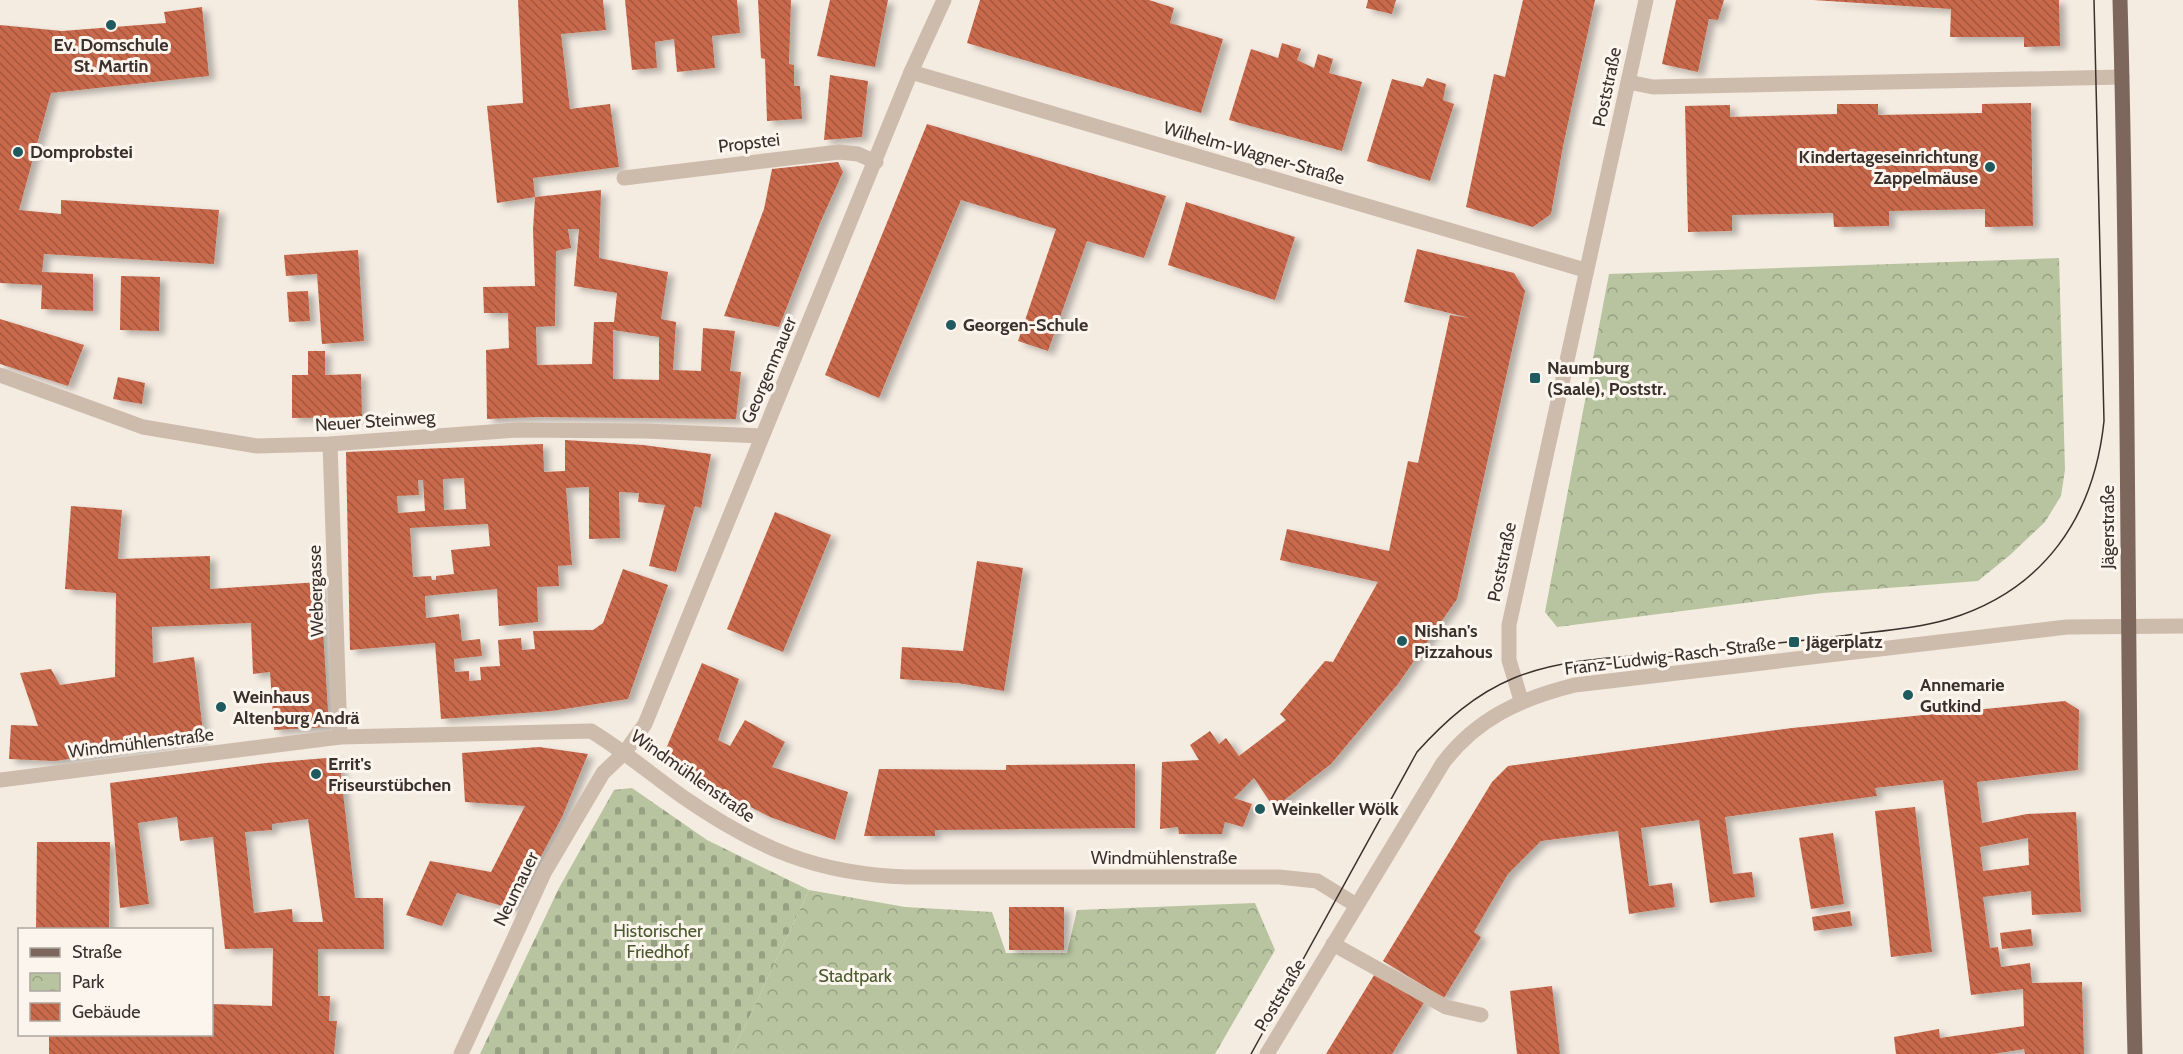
<svg xmlns="http://www.w3.org/2000/svg" width="2183" height="1054" font-family="Cabin,sans-serif">
<style>
.cemetery{fill:url(#cemetery-stones)}
.park{fill:url(#park-crowns)}
.building{fill:url(#building-back-hatch);fill-rule:evenodd;filter:url(#shadow)}
.lines{fill:none;stroke-linecap:round;stroke-linejoin:round}
.minor{stroke:#cdbbac;stroke-width:15}
.major{stroke:#7d675c;stroke-width:15}
.tram{stroke:#3b302b;stroke-width:1.5}
.poi-dot{fill:#1f5a5e;stroke:#fbf5ee;stroke-width:2}
.labels{text-anchor:middle;stroke-width:6;stroke-linejoin:round;paint-order:stroke}
.poi-label{font-size:18px;font-weight:bold;fill:#3b302b;stroke:#fbf5ee;text-anchor:start}
.street-label{font-size:18px;fill:#3b302b;stroke:#fbf5ee}
.park-label{font-size:18px;fill:#4a5a2e;stroke:#fbf5ee}
</style>
<defs>
<pattern id="cemetery-stones" width="16" height="16" patternUnits="userSpaceOnUse" patternTransform="scale(1.5)"><rect width="16" height="16" fill="#b8c4a0"/><path d="M2 7V4a2 2 0 0 1 4 0v3zM10 15v-3a2 2 0 0 1 4 0v3z" fill="#97a083"/></pattern>
<pattern id="park-crowns" width="20" height="18" patternUnits="userSpaceOnUse" patternTransform="scale(1.5)"><rect width="20" height="18" fill="#b8c4a0"/><path d="M2 6a3 3 0 1 1 6 0M12 15a3 3 0 1 1 6 0" fill="none" stroke="#97a083"/></pattern>
<pattern id="building-back-hatch" width="6" height="6" patternUnits="userSpaceOnUse" patternTransform="scale(1.5)"><rect width="6" height="6" fill="#c8694b"/><path d="M-1 5l2 2M0 0l6 6M5-1l2 2" fill="none" stroke="#a4573f"/></pattern>
<filter id="shadow"><feDropShadow dx="6" dy="4" stdDeviation="3" flood-color="#0004"/></filter>
</defs>
<rect width="100%" height="100%" fill="#f4ebe1"/>
<path class="cemetery" d="M632,788L707,840L809,890L732,1054H480L559,888L614,790Z"/>
<g class="park">
<path d="M2059,258L2065,470L2061,496L2045,522L2010,555L1978,581L1823,593L1557,627L1545,612L1609,274Z"/>
<path d="M809,890L905,907L992,912L1006,953H1067L1077,910L1255,903L1275,950L1215,1054H732Z"/>
</g>
<g class="building">
<path d="M518,0H603L606,30L561,34L570,109L610,104L619,167L533,178L535,197L497,203L487,106L523,103Z"/>
<path d="M625,0H737L740,33L712,36L715,68L677,72L674,39L655,42L657,68L632,70Z"/>
<path d="M758,0H791L789,64L794,65V86H800L802,119L767,121L765,59L761,58Z"/>
<path d="M830,0H888L875,67L817,56Z"/>
<path d="M980,0H1149L1174,8L1170,23L1223,39L1201,113L967,43Z"/>
<path d="M1368,0H1396L1392,14L1366,8Z"/>
<path d="M1523,0H1595L1563,146L1551,214L1533,227L1466,207L1494,74L1505,77Z"/>
<path d="M1676,0H1724L1718,20L1709,19L1698,72L1662,64Z"/>
<path d="M1813,0H2059L2060,46L2024,47V37H1950L1951,9Z"/>
<path d="M202,7L209,76L51,93L19,210L61,214V200L219,210L214,264L44,254L42,272L93,274V311L41,309L42,285L0,283V25L62,31L166,23L164,12Z"/>
<path d="M1282,43L1301,49L1297,60L1314,68L1318,54L1333,59L1329,73L1362,82L1342,151L1229,120L1251,49L1278,58Z"/>
<path d="M830,75L868,81L862,137L824,140Z"/>
<path d="M1427,78L1446,84L1443,100L1454,104L1430,181L1367,161L1392,79L1423,87Z"/>
<path d="M2031,103L2033,226L1985,227V209L1889,211V226L1834,227L1833,213L1732,215V231L1688,232L1685,106L1730,105V117L1837,114V104H1878V115L1982,113V104Z"/>
<path d="M927,124L1166,196L1144,258L1087,241L1048,351L1018,341L1056,229L961,200L879,398L825,375Z"/>
<path d="M838,162L843,172L820,223L779,327L724,316L764,209L772,169Z"/>
<path d="M601,190L599,258L668,272L661,319L676,322L673,370L701,371L703,328L735,331L730,371L741,372L736,419L538,417L487,419L486,350L509,348L508,313H484L483,287L535,286L533,230L535,197ZM568,229H579L574,286L617,293L614,322H594L592,364L537,365L536,327L555,326L556,251L571,248ZM613,330L659,337V380L613,379Z"/>
<path d="M1186,202L1295,237L1275,300L1168,265Z"/>
<path d="M1417,249L1514,273L1525,291L1457,599L1398,684L1331,764L1274,808L1254,778L1234,798L1252,804L1243,827L1225,822L1222,834H1179L1178,827L1160,829L1162,762L1199,760L1190,745L1210,731L1219,744L1226,738L1239,756L1286,720L1280,714L1325,661L1333,662L1378,582L1280,560L1287,529L1389,551L1408,461L1418,463L1450,315L1470,318L1404,302Z"/>
<path d="M358,250L364,341L322,344L317,274L286,276L284,255Z"/>
<path d="M121,276L160,277L159,331L120,330Z"/>
<path d="M308,291L310,321L289,322L287,292Z"/>
<path d="M0,319L84,345L68,386L0,364Z"/>
<path d="M308,351H325V375L361,374L362,417L292,418V375H308Z"/>
<path d="M118,377L145,383L142,404L113,399Z"/>
<path d="M565,440L643,445L711,454L701,508L695,506L676,572L649,566L665,505L638,502L639,493L619,492L620,538L589,539V487L566,488L572,565L558,566L559,586L537,587L538,622L499,626L497,589L425,596L426,618L459,614L462,641L480,639L482,656L454,659L455,672L469,671V681L481,680L480,667L500,666L498,640L521,638L522,650L535,649L533,631L593,630L603,623L623,569L668,585L628,699L552,711L441,719L435,643L350,650L346,452L543,444L544,472L565,471ZM464,478L466,509L444,510L443,479ZM418,480H423L425,511L398,513L397,496L419,495ZM488,524L490,546L451,550L454,574L436,576V580H432L431,576L413,577L410,528Z"/>
<path d="M71,506L122,510L118,559L210,556V589L320,582L329,727L274,730L270,672L253,674L251,623L152,627L153,663L194,657L204,739L55,761L9,759L11,725L38,726L20,673L51,669L60,685L115,677L116,593L65,589Z"/>
<path d="M775,512L831,535L783,652L727,629Z"/>
<path d="M977,561L1023,568L1004,691L958,683L900,679L902,647L963,651Z"/>
<path d="M702,663L739,679L718,740L730,746L745,720L785,742L772,767L848,792L835,840L770,817L699,780L663,756Z"/>
<path d="M2065,701L2079,710L2078,770L1977,782L1982,823L2027,814L2076,812L2081,912L2032,915L2031,891L1983,897L1990,948L1998,947L2001,967L2030,963L2032,983L2082,982L2084,1054H2025L2024,1049L1994,1054H1896L1894,1037L1939,1029L1940,1038L2024,1026L2023,989L1971,995L1943,780L1875,788L1877,796L1725,817L1733,874L1752,872L1755,897L1710,903L1699,820L1641,828L1649,886L1672,883L1675,907L1629,914L1618,831L1541,841L1508,874L1474,932L1481,937L1444,998L1383,961L1492,782L1508,766L1792,728ZM2028,838L2029,865L1983,871L1980,847Z"/>
<path d="M539,747L588,754L562,817L513,909L457,893L442,926L406,915L430,861L491,872L525,806L465,802L462,753Z"/>
<path d="M339,757L355,898H383L384,949H318V996H330L329,1021H337L334,1054H49V1035H212V1004L272,1006L273,948L225,949L213,837L180,841L177,817L138,823L149,904L120,908L110,783L266,763ZM308,819L323,922H293L292,909L254,913L245,832L272,830V824Z"/>
<path d="M1135,764V828L935,830V836H864L879,769L1006,770V765Z"/>
<path d="M1915,807L1932,952L1891,957L1875,811Z"/>
<path d="M1833,833L1844,904L1811,909L1799,838Z"/>
<path d="M37,842H110L109,930H36Z"/>
<rect x="1009" y="907" width="55" height="43"/>
<path d="M1850,911L1852,926L1814,931L1812,917Z"/>
<path d="M2031,929L2033,946L2002,949L2000,933Z"/>
<path d="M1376,972L1425,1001L1392,1054H1326Z"/>
<path d="M1552,986L1560,1054H1517L1510,991Z"/>
</g>
<g class="lines">
<g class="minor">
<path d="M911,72L1585,270"/>
<path d="M1628,82L1653,87L2122,77"/>
<path d="M624,178L839,152L858,154L876,162"/>
<path d="M0,375L143,427L257,446L330,444L517,430L645,431L762,436"/>
<path d="M330,444L340,737"/>
<path d="M1521,700L1509,660V625L1646,0"/>
<path d="M0,780L340,737L591,731C624,751 652,775 683,797C757,848 816,874 907,877H1279L1317,881L1356,905"/>
<path d="M1333,944L1446,1007L1481,1015"/>
<path d="M461,1054L544,873L603,773L625,752L645,724L911,72L944,0"/>
<path d="M1267,1054L1443,763C1477,718 1522,698 1575,685L2067,627L2183,626"/>
</g>
<path class="major" d="M2120,0C2130,351 2126,703 2135,1054"/>
<path class="tram" d="M1251,1054L1417,752C1445,721 1475,694 1514,678C1561,659 1610,658 1661,654C1721,650 1781,643 1841,636C1877,631 1915,629 1949,619C2044,590 2094,517 2104,421L2094,0"/>
</g>
<g class="poi-dot">
<circle cx="111" cy="25" r="6"/>
<circle cx="18" cy="152" r="6"/>
<circle cx="1990" cy="167" r="6"/>
<circle cx="951" cy="325" r="6"/>
<rect x="1529" y="372" width="12" height="12" rx="3"/>
<circle cx="1402" cy="641" r="6"/>
<rect x="1788" y="636" width="12" height="12" rx="3"/>
<circle cx="1908" cy="695" r="6"/>
<circle cx="221" cy="707" r="6"/>
<circle cx="316" cy="774" r="6"/>
<circle cx="1260" cy="809" r="6"/>
</g>
<g class="labels">
<g class="poi-label">
<text x="111" y="51" text-anchor="middle">Ev. Domschule<tspan x="111" dy="21">St. Martin</tspan></text>
<text x="30" y="158">Domprobstei</text>
<text x="1978" y="163" text-anchor="end">Kindertageseinrichtung<tspan x="1978" dy="21">Zappelmäuse</tspan></text>
<text x="963" y="331">Georgen-Schule</text>
<text x="1547" y="374">Naumburg<tspan x="1547" dy="21">(Saale), Poststr.</tspan></text>
<text x="1414" y="637">Nishan's<tspan x="1414" dy="21">Pizzahous</tspan></text>
<text x="1806" y="648">Jägerplatz</text>
<text x="1920" y="691">Annemarie<tspan x="1920" dy="21">Gutkind</tspan></text>
<text x="233" y="703">Weinhaus<tspan x="233" dy="21">Altenburg Andrä</tspan></text>
<text x="328" y="770">Errit's<tspan x="328" dy="21">Friseurstübchen</tspan></text>
<text x="1272" y="815">Weinkeller Wölk</text>
</g>
<g class="street-label">
<text transform="translate(1607 87) rotate(-78)" y="6">Poststraße</text>
<text transform="translate(749 143) rotate(-7)" y="6">Propstei</text>
<text transform="translate(1254 153) rotate(16)" y="6">Wilhelm-Wagner-Straße</text>
<text transform="translate(769 370) rotate(-67)" y="6">Georgenmauer</text>
<text transform="translate(375 421) rotate(-4)" y="6">Neuer Steinweg</text>
<text transform="translate(2108 527) rotate(-90)" y="6">Jägerstraße</text>
<text transform="translate(1502 562) rotate(-78)" y="6">Poststraße</text>
<text transform="translate(316 591) rotate(-92)" y="6">Webergasse</text>
<text transform="translate(1670 656) rotate(-7)" y="6">Franz-Ludwig-Rasch-Straße</text>
<text transform="translate(141 743) rotate(-7)" y="6">Windmühlenstraße</text>
<text transform="translate(693 776) rotate(35)" y="6">Windmühlenstraße</text>
<text x="1164" y="864">Windmühlenstraße</text>
<text transform="translate(516 889) rotate(-64)" y="6">Neumauer</text>
<text transform="translate(1280 995) rotate(-59)" y="6">Poststraße</text>
</g>
<g class="park-label">
<text x="658" y="937">Historischer<tspan x="658" dy="21">Friedhof</tspan></text>
<text x="855" y="982">Stadtpark</text>
</g>
</g>
<rect x="18" y="928" width="195" height="108" fill="#fbf5ee" stroke="#aea6a0" stroke-width="1.5"/>
<rect x="30" y="948" width="30" height="9" fill="#7d675c" stroke="#aea6a0" stroke-width="1.5"/>
<text x="72" y="958" font-size="18" fill="#3b302b">Straße</text>
<rect x="30" y="973" width="30" height="18" fill="url(#park-crowns)" stroke="#aea6a0" stroke-width="1.5"/>
<text x="72" y="988" font-size="18" fill="#3b302b">Park</text>
<rect x="30" y="1003" width="30" height="18" fill="url(#building-back-hatch)" stroke="#aea6a0" stroke-width="1.5"/>
<text x="72" y="1018" font-size="18" fill="#3b302b">Gebäude</text>
</svg>
